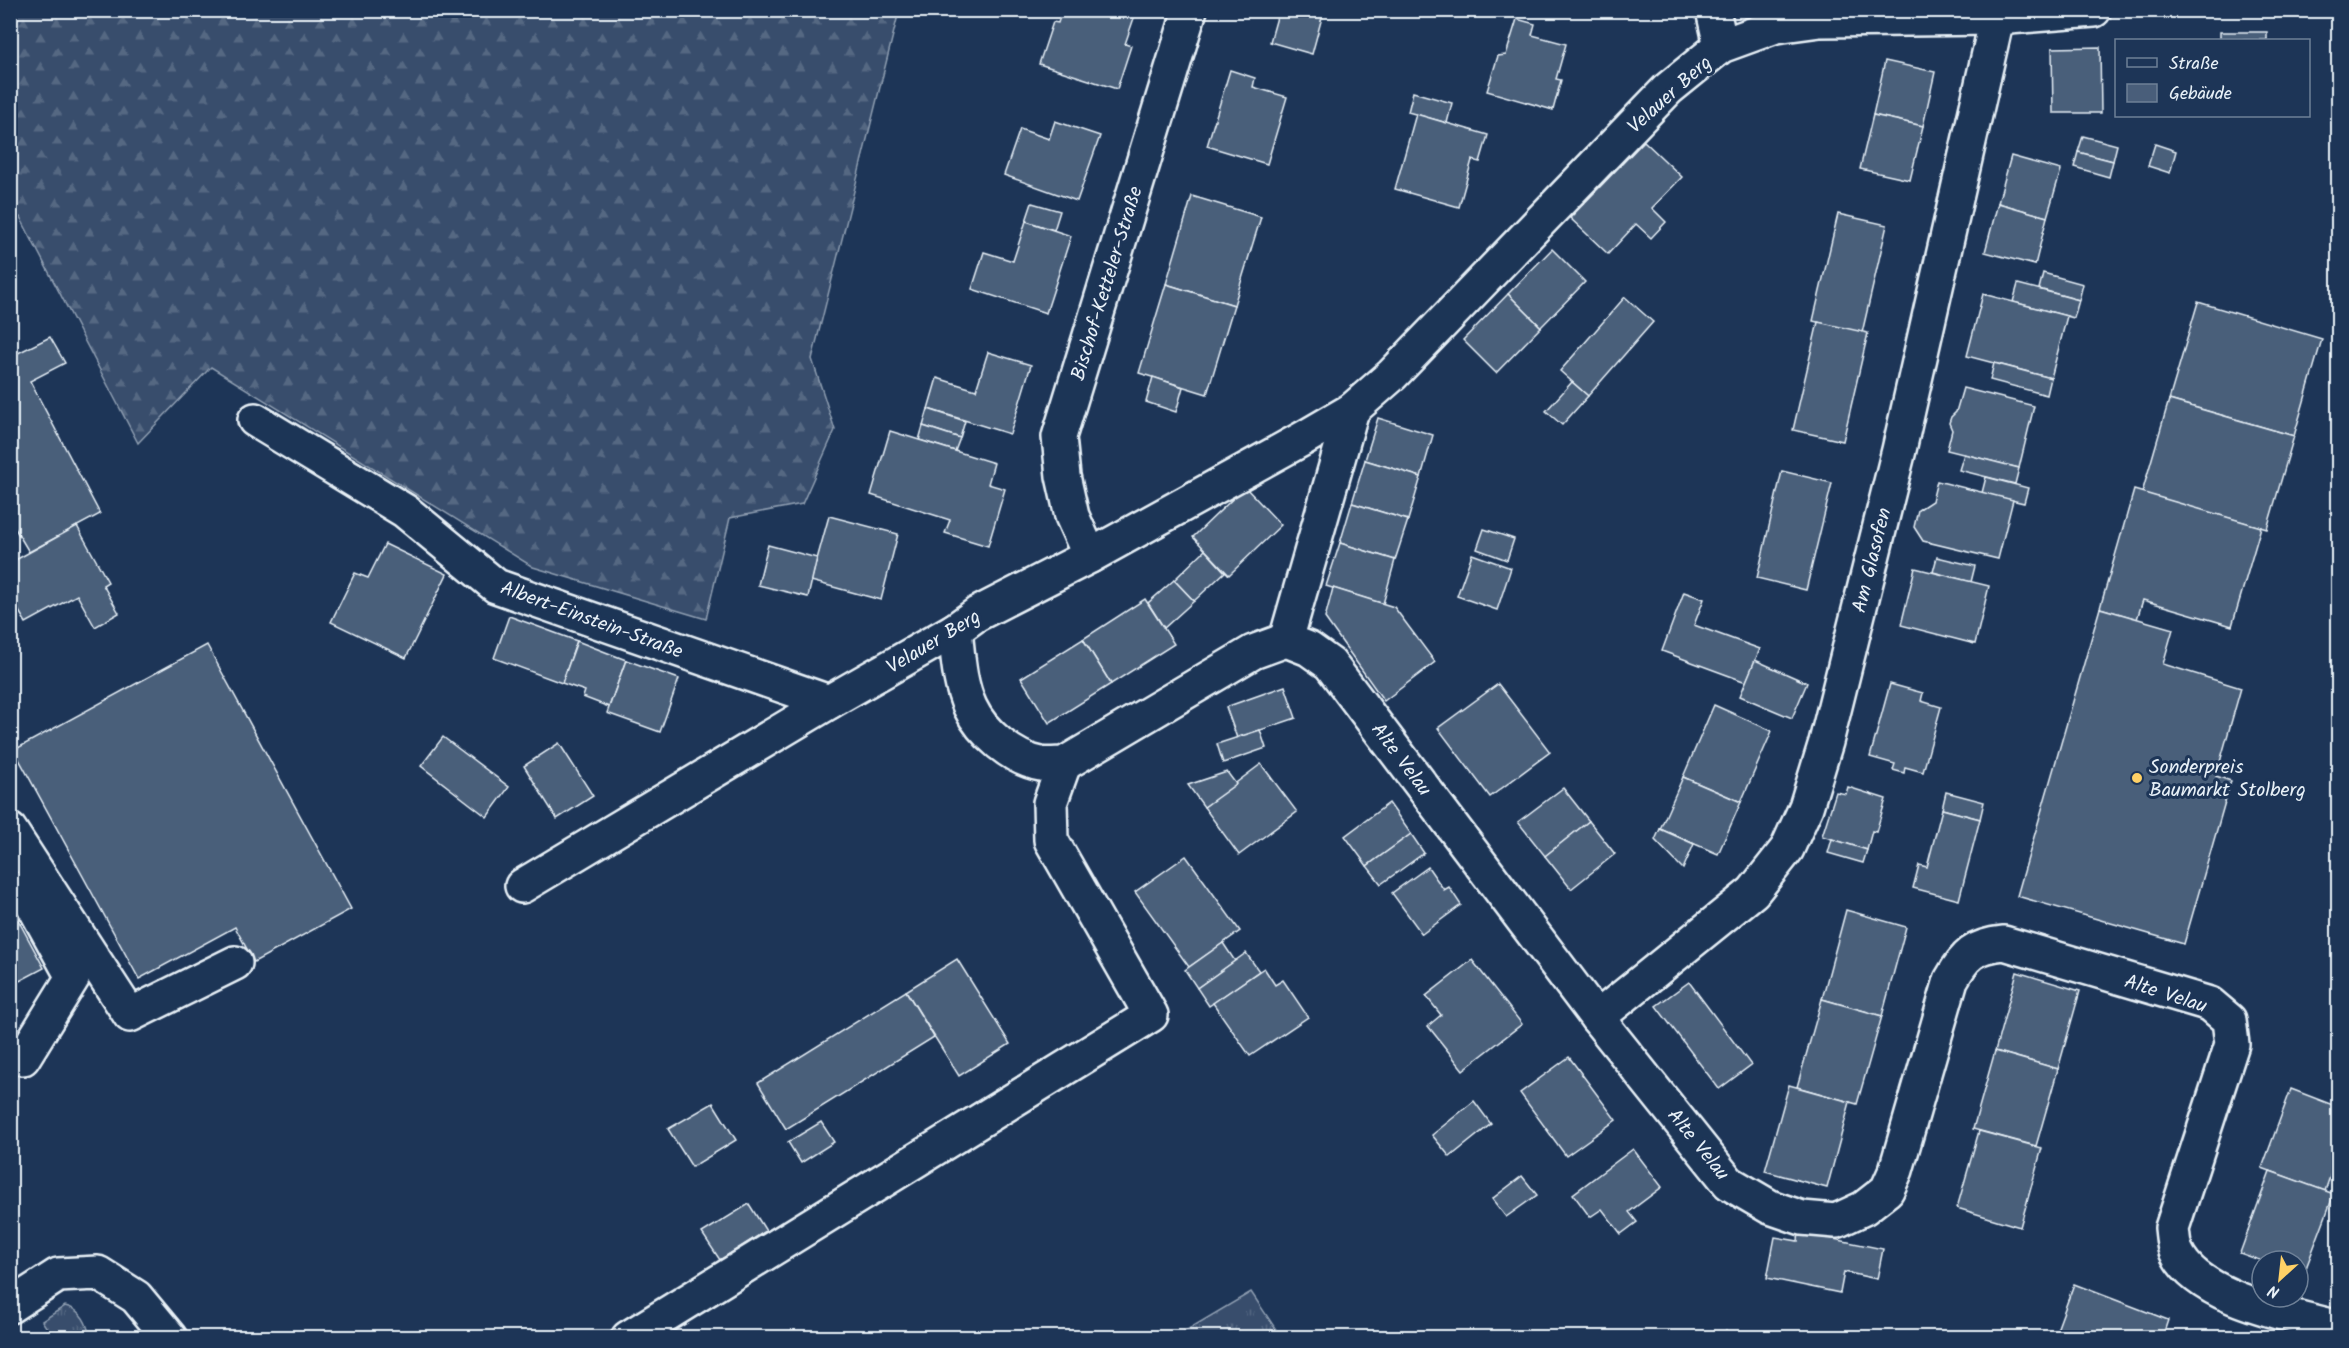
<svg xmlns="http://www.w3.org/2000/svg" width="2349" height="1348" font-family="Kalam,sans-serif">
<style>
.grass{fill:url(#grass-tufts);stroke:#909fb2;stroke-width:1.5}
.forest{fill:url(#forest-firs);stroke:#909fb2;stroke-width:1.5}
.building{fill:#495e7a;stroke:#e8f1f8;stroke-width:1.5}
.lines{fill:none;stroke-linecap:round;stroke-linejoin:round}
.minor-casing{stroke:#e8f1f8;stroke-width:38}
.minor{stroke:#1d3557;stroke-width:33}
.poi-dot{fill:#ffd166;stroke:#1d3557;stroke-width:2}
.labels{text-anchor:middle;stroke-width:6;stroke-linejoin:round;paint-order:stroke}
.street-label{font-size:20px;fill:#e8f1f8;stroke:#1d3557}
.poi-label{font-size:20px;fill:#e8f1f8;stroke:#1d3557;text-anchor:start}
</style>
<defs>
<pattern id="grass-tufts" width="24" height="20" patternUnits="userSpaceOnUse" patternTransform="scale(1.5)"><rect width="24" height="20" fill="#374d6c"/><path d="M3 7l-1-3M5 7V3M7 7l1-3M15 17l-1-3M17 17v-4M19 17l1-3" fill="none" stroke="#546782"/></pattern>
<pattern id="forest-firs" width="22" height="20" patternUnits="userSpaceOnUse" patternTransform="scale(1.5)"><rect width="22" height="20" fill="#374d6c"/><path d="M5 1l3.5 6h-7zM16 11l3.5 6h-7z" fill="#546782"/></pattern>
</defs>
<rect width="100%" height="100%" fill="#1d3557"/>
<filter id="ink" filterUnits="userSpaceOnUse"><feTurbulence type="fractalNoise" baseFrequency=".0167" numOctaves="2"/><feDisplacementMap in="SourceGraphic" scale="12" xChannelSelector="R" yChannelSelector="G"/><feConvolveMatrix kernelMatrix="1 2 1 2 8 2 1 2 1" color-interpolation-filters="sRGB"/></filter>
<g filter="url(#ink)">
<g class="grass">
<path d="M1251,1292L1281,1337H1175Z"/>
<path d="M65,1306C79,1309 86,1320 89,1333L85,1337H53L42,1321Z"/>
</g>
<path class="forest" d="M11,10L899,11L812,359L835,430L802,504L730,518L706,619L533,567L211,367L138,443L20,217L11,222Z"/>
<g class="building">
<path d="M1062,10H1112L1134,18L1125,44L1131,46L1117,89L1039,64L1053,22L1058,23Z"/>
<path d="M1279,10H1324L1312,54L1270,42Z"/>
<path d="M1517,19L1535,24L1532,35L1566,44L1556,79L1561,80L1553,110L1487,91L1498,56L1506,55Z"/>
<rect x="2220" y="32" width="47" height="8"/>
<path d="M2100,47L2101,113H2053L2052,48Z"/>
<path d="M1885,61L1935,72L1923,126L1873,115Z"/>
<path d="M1230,70L1255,78L1253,87L1287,97L1267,164L1207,146Z"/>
<path d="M1413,92L1452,103L1447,123L1408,112Z"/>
<path d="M1416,114L1488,135L1480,162L1472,160L1459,207L1395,189Z"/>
<path d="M1873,115L1923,126L1910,180L1860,169Z"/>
<path d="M1055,121L1100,136L1077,201L1004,175L1020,129L1049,139Z"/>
<path d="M2083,136L2117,145L2113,161L2078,152Z"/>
<path d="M1644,141L1682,177L1652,208L1666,222L1651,238L1636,224L1608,254L1570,218Z"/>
<path d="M2155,144L2176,151L2170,173L2148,166Z"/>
<path d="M2078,152L2113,161L2109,177L2074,167Z"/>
<path d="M2011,156L2061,170L2047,217L1998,203Z"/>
<path d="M1192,196L1261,217L1234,305L1166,284Z"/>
<path d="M1032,203L1060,211L1054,230L1026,221Z"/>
<path d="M1998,203L2047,217L2035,265L1985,252Z"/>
<path d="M1838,214L1887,225L1862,333L1813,321Z"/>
<path d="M1026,221L1071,236L1046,313L972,289L984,252L1013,261Z"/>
<path d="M1552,249L1585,282L1541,327L1508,294Z"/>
<path d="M2043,273L2083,284L2079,300L2039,289Z"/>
<path d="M1166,284L1234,305L1207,394L1139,373Z"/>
<path d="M2018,284L2079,300L2074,318L2013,302Z"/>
<path d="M1508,294L1541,327L1496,373L1463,340Z"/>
<path d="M1983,294L2067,316L2051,378L1967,356Z"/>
<path d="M1625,297L1653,322L1588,396L1560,371Z"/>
<path d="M2198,302L2322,339L2294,436L2169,400Z"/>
<path d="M1818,322L1868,333L1843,441L1793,430Z"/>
<path d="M50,337L65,363L30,381L100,514L29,552L10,520V357Z"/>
<path d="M988,352L1031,365L1010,434L928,409L937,378L976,390Z"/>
<path d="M1994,363L2051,378L2047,395L1990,380Z"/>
<path d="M1153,377L1183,387L1176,412L1146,402Z"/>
<path d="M1572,382L1588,396L1562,425L1546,411Z"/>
<path d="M1963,388L2034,406L2019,468L1947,450L1952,430L1949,423L1951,417L1956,412Z"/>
<path d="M2169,400L2294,436L2267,529L2142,493Z"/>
<path d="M928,409L965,421L960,438L923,426Z"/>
<path d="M1378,418L1433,435L1421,477L1365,460Z"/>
<path d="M923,426L960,438L955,451L919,440Z"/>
<path d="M890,431L994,463L988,484L1005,489L988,546L945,533L950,520L871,495Z"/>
<path d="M1964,454L2019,468L2015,484L1959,470Z"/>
<path d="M1365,460L1421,477L1408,520L1352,503Z"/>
<path d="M1782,471L1832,483L1806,590L1757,578Z"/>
<path d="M1986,477L2028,488L2024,503L1982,493Z"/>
<path d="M1937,481L2013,500L1998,559L1923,541L1914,527L1918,510L1932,501Z"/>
<path d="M1245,487L1281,525L1229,575L1193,537Z"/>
<path d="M2134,490L2261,527L2232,626L2143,600L2137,619L2100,608Z"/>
<path d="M1352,503L1408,520L1395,560L1340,543Z"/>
<path d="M829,516L898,534L881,600L811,581Z"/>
<path d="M77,526L108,582L103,585L119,613L95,627L77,595L26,623L10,596V563Z"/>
<path d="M1484,529L1514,539L1507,560L1477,549Z"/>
<path d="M1340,543L1395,560L1383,604L1326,586Z"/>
<path d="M385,544L447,574L406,658L331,622L355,573L368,578Z"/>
<path d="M768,545L817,558L808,597L758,585Z"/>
<path d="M1205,550L1225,572L1194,601L1174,580Z"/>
<path d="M1472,554L1511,568L1497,610L1457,596Z"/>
<path d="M1937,557L1975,566L1971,582L1933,572Z"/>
<path d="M1915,568L1989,586L1975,644L1901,625Z"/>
<path d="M1174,580L1194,601L1164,628L1148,603Z"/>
<path d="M1333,588L1394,607L1435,662L1384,701L1325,618Z"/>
<path d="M1684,592L1704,599L1694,625L1760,649L1746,682L1662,651Z"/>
<path d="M1145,599L1174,644L1111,684L1083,639Z"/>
<path d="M2100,608L2173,629L2163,664L2241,688L2216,776L2231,781L2184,944L2017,896Z"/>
<path d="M509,616L577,641L562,683L494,658Z"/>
<path d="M1083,639L1111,684L1049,723L1021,678Z"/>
<path d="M577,641L626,660L609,707L583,697L585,691L562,683Z"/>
<path d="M207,645L351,909L254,962L235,927L139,979L14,750Z"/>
<path d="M626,660L679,679L660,732L607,713Z"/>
<path d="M1755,660L1807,683L1792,718L1740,696Z"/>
<path d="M1498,684L1550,752L1490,797L1438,728Z"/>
<path d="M1890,684L1923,693L1921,701L1941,707L1923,772L1905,767L1904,773L1893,770L1895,764L1870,757Z"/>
<path d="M1285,686L1296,718L1237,738L1226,707Z"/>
<path d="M1714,705L1772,731L1741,802L1683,777Z"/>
<path d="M1260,730L1266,748L1223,763L1217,744Z"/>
<path d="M443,737L509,787L487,817L421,766Z"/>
<path d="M559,743L593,796L557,819L524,766Z"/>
<path d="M1261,764L1297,812L1239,855L1204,807Z"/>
<path d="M1227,772L1236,784L1204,807L1188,785Z"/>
<path d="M1683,777L1741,802L1718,854L1660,829Z"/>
<path d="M1848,787L1886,799L1876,832L1872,831L1867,850L1822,836L1836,792L1846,794Z"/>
<path d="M1563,788L1589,821L1545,856L1518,822Z"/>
<path d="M1946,792L1984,802L1980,819L1942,809Z"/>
<path d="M1389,803L1411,834L1367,866L1345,836Z"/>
<path d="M1942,809L1980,819L1959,900L1913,888L1919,865L1927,867Z"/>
<path d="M1589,821L1615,854L1571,889L1545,856Z"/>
<path d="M1660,829L1694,844L1683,869L1655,840Z"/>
<path d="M1411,834L1424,853L1381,884L1367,866Z"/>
<path d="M1832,839L1867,850L1863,863L1828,853Z"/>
<path d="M1186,856L1240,931L1189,967L1135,892Z"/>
<path d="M1428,867L1444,890L1449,887L1461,905L1422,934L1392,893Z"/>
<path d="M10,905L44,968L10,986Z"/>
<path d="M1846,910L1906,927L1882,1016L1822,999Z"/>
<path d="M1223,943L1235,961L1197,988L1185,970Z"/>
<path d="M1246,953L1259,971L1209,1006L1197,988Z"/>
<path d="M957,959L1010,1044L959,1076L906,991Z"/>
<path d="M1472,960L1522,1024L1463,1070L1428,1026L1441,1015L1426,996Z"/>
<path d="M1264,968L1275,985L1283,980L1308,1017L1250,1056L1213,1003Z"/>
<path d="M2017,972L2080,991L2058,1069L1995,1051Z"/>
<path d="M1689,982L1751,1065L1719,1089L1656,1006Z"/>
<path d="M906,991L934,1037L786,1129L758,1083Z"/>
<path d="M1822,999L1882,1016L1857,1104L1797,1087Z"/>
<path d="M1995,1051L2058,1069L2036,1146L1973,1129Z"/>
<path d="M1569,1057L1616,1120L1566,1156L1520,1093Z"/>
<path d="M1789,1085L1850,1102L1827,1188L1765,1171Z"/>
<path d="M2291,1089L2338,1107V1153L2325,1191L2262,1168Z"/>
<path d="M1474,1101L1491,1124L1450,1157L1432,1135Z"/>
<path d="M713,1103L736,1140L692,1167L668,1129Z"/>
<path d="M821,1122L834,1142L801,1163L788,1142Z"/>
<path d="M1979,1131L2042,1148L2020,1227L1957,1208Z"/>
<path d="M1633,1149L1662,1187L1629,1212L1637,1222L1621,1234L1602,1209L1590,1217L1573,1194Z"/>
<path d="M2270,1171L2334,1194L2303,1276L2298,1274V1261H2262L2240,1253Z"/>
<path d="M1522,1176L1537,1195L1506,1217L1492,1199Z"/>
<path d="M749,1204L766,1231L720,1260L702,1233Z"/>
<path d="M1799,1232L1883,1249L1877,1279L1844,1272L1840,1293L1767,1278L1775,1237L1798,1241Z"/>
<path d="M2074,1284L2168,1320L2162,1338H2054Z"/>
<path d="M1726,1330L1736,1338H1720Z"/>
</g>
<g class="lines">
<defs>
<g id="minor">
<path d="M1713,10L1721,46"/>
<path d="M255,420L405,511L496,586L829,702"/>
<path d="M1090,556L1072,516L1063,476L1059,437L1190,10"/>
<path d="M955,630C958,656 959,683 970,707C982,733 1013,759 1041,764C1048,765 1057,764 1064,764L1253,652L1286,640L1309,649L1330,664L1597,1018L1729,1183L1770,1207L1802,1218L1836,1221L1864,1208L1887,1190L1896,1170L1951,980C1965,955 1974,946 2004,943L2210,1004L2229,1020L2232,1044L2172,1228C2173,1235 2173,1244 2176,1251C2197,1299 2292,1315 2338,1328"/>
<path d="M1286,640L1352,410"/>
<path d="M10,830L130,1015L235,963"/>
<path d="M522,886L829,702L955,630L977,614L1090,556L1304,438L1352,410L1392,375L1668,89L1721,46L1776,26L1820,20L1997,18L2094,10"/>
<path d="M1597,1018L1753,892L1787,849L1806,807L1826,742L1899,450L1997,18"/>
<path d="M23,1058L73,977L24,888"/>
<path d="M10,1306L58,1275L98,1273L136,1297L170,1338"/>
<path d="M628,1338L1151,1015L1051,840L1050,803L1064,764"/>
</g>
</defs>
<use href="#minor" class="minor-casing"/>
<use href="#minor" class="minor"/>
</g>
</g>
<circle class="poi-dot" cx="2137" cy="778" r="6"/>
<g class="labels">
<g class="street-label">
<text transform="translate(1669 94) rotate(-42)" y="7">Velauer Berg</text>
<text transform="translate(1106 283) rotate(-73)" y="7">Bischof-Ketteler-Straße</text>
<text transform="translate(1871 560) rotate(-76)" y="7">Am Glasofen</text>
<text transform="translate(592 619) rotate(20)" y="7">Albert-Einstein-Straße</text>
<text transform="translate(933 641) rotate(-31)" y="7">Velauer Berg</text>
<text transform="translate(1402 759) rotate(53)" y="7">Alte Velau</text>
<text transform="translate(2166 993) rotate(18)" y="7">Alte Velau</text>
<text transform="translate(1699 1144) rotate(51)" y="7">Alte Velau</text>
</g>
<g class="poi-label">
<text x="2149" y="773">Sonderpreis<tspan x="2149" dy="23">Baumarkt Stolberg</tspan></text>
</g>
</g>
<rect width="2349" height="1348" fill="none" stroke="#1d3557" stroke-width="36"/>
<rect x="18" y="18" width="2313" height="1312" fill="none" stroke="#e8f1f8" stroke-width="2" filter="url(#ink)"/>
<rect x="2115" y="39" width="195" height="78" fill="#1d3557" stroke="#6e8097" stroke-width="1.5"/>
<rect x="2127" y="58" width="30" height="9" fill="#1d3557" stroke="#6e8097" stroke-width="1.5"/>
<text x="2169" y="69" font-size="18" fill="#e8f1f8">Straße</text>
<rect x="2127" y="84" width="30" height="18" fill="#495e7a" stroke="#6e8097" stroke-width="1.5"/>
<text x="2169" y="99" font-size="18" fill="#e8f1f8">Gebäude</text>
<g transform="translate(2280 1279) rotate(207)"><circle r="28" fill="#1d3557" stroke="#6e8097" stroke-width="1.5"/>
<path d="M0-4.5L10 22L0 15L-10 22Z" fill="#ffd166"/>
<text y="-9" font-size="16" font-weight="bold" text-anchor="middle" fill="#e8f1f8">N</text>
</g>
</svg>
